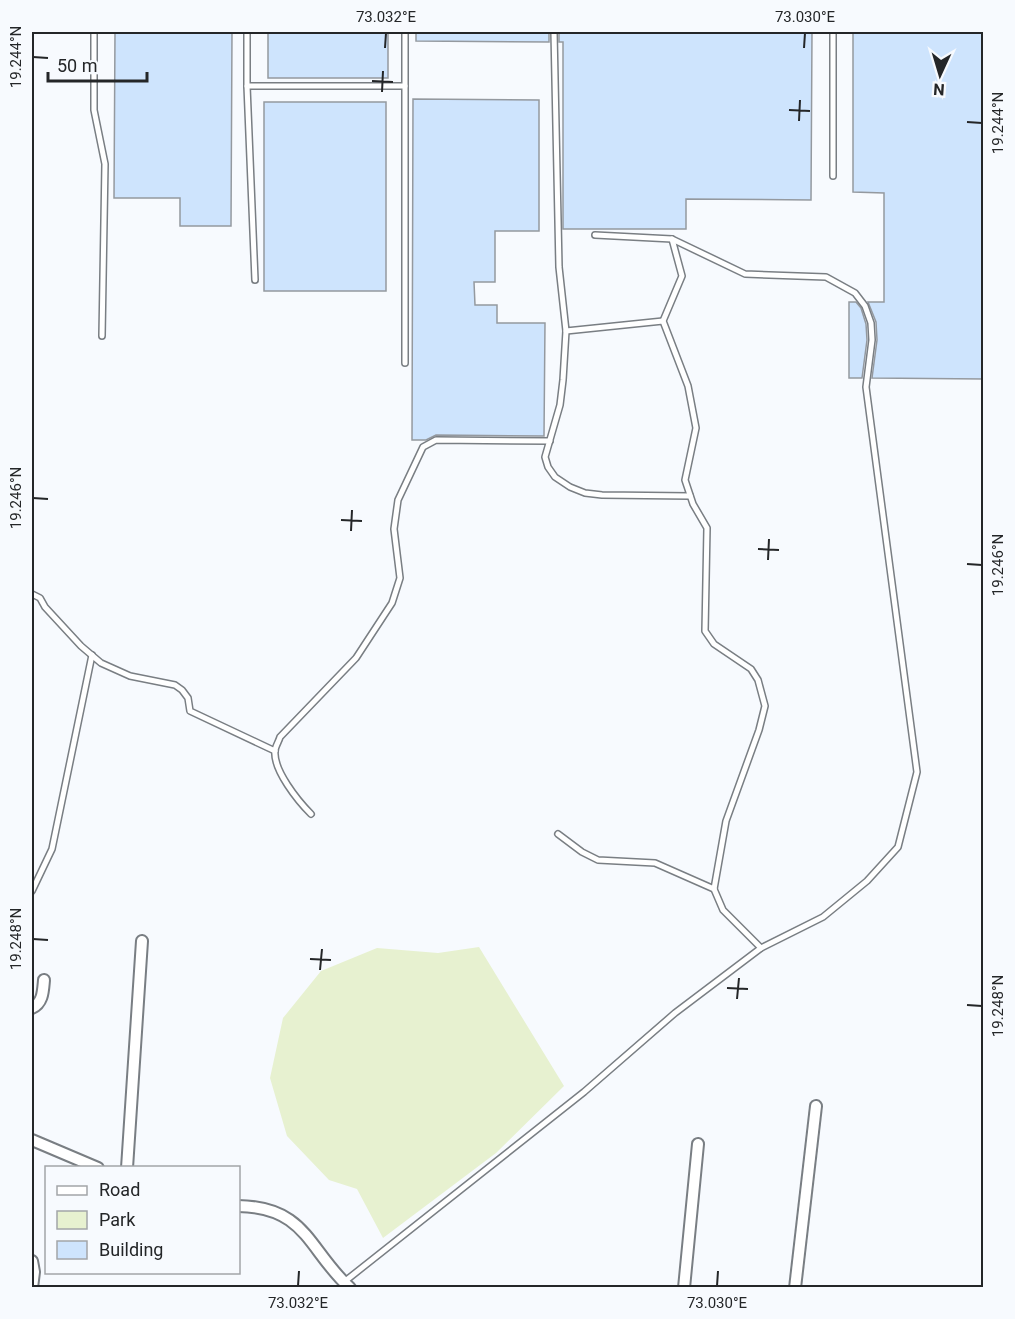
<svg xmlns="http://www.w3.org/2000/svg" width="1015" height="1319" font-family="Roboto,sans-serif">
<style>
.green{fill:#e7f1d0}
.building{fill:#cee4fd;stroke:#94999f;stroke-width:1.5}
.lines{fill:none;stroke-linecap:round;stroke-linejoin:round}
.service-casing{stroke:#797e83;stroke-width:8}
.minor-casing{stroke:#797e83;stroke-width:14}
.service{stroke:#fff;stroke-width:5}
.minor{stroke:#fff;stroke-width:10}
.ticks{fill:none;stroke:#242628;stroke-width:2}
.neatline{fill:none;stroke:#242628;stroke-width:2}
.ticks-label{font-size:15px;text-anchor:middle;fill:#242628}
</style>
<rect width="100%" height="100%" fill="#f7fafe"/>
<path class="green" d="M479,947L564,1086L496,1153L383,1238L357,1189L329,1180L287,1136L270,1078L283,1018L321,971L377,948L438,953Z"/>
<g class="building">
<path d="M115,32H232L231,226H180V198H114Z"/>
<rect x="268" y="32" width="120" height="46"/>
<path d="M416,32H549V42L416,41Z"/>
<path d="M559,32H812L811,200L686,199V229H563V42H559Z"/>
<path d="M853,32H984V379L872,378L877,340L876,322L868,302H884V193L853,192Z"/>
<path d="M413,99L539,100V231H495V282H474L475,305H497V323H545L544,436L436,435L426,440H412Z"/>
<rect x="264" y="102" width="122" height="189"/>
<path d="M849,302H856L861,308L866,324L867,340L862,378H849Z"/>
</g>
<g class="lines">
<defs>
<g id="service">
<path d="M94,32V110L105,164L102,336"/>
<path d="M247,32V86H405"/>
<path d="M554,32L559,267L566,331L663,321"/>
<path d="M247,86L255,280"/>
<path d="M833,176V32"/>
<path d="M672,239L682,276L663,321L688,386L696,428L685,480L693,504L707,528L705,631L714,644L751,669L758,680L765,706L759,730L726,821L714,889L723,910L761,948"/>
<path d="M566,331L563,380L560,405L545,457L548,467L555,477L570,487L585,493L602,495L690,496"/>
<path d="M405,363V32"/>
<path d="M32,594L40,598L45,607L81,646L101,663L130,676L175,685L182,690L188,698L190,711L275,751"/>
<path d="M311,814C298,801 273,770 275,751C275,747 279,741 280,737L356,658L392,603L400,578L394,529L398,500L423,447L436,440L550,441"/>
<path d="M558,834L582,852L598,860L655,863L714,889"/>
<path d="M32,891L52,849L92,655"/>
<path d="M344,1282L584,1092L675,1013L761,948L823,917L867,881L898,847L917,772L866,387L872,340L871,323L865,306L855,293L826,277L745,274L672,239L595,235"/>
</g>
<g id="minor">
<path d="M32,1008C43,1003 43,991 44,980"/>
<path d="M32,1140L98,1168"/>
<path d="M127,1168L142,941"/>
<path d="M238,1206C307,1207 308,1250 350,1288"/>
<path d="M32,1261L34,1272L32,1288"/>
<path d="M684,1288L698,1144"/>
<path d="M795,1288L816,1106"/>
</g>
</defs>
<use href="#service" class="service-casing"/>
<use href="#minor" class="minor-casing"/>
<use href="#service" class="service"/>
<use href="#minor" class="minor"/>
</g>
<path class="ticks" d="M385,48L386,33M804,48L805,33M33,57L48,58M372,81L393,82M382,92L383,71M789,110L810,111M799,121L800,100M967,122L982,123M33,498L48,499M341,520L362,521M351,531L352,510M758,549L779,550M768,560L769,539M967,564L982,565M33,939L48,940M310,959L331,960M320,970L322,949M727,988L748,989M737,999L739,978M967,1005L982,1006M298,1286L299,1271M717,1286L718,1271"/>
<rect width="1015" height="1319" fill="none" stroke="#f7fafe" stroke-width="66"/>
<rect x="45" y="1166" width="195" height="108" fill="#f7fafe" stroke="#a3a5a8" stroke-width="1.5"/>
<rect x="57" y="1186" width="30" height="9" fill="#ffffff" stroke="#a3a5a8" stroke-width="1.5"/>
<text x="99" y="1196" font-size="18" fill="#242628">Road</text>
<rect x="57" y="1211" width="30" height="18" fill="#e7f1d0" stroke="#a3a5a8" stroke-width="1.5"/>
<text x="99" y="1226" font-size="18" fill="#242628">Park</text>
<rect x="57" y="1241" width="30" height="18" fill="#cee4fd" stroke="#a3a5a8" stroke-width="1.5"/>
<text x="99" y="1256" font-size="18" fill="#242628">Building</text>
<g transform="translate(940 75) rotate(184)" stroke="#f7fafe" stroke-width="4.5" paint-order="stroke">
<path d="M0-4.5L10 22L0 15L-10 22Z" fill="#242628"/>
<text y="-9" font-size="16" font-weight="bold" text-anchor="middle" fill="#242628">N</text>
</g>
<path d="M48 72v9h99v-9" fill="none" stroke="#242628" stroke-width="3"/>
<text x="57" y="72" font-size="18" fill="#242628" stroke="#f7fafe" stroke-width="4.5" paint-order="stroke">50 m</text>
<rect x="33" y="33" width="949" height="1253" class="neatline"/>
<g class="ticks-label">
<text x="386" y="22">73.032°E</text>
<text x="805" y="22">73.030°E</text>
<text transform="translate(16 57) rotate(-90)" y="5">19.244°N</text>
<text transform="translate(998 123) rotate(-90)" y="5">19.244°N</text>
<text transform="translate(16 498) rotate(-90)" y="5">19.246°N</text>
<text transform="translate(998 565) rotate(-90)" y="5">19.246°N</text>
<text transform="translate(16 939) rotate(-90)" y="5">19.248°N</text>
<text transform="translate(998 1006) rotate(-90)" y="5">19.248°N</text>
<text x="298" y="1308">73.032°E</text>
<text x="717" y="1308">73.030°E</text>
</g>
</svg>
